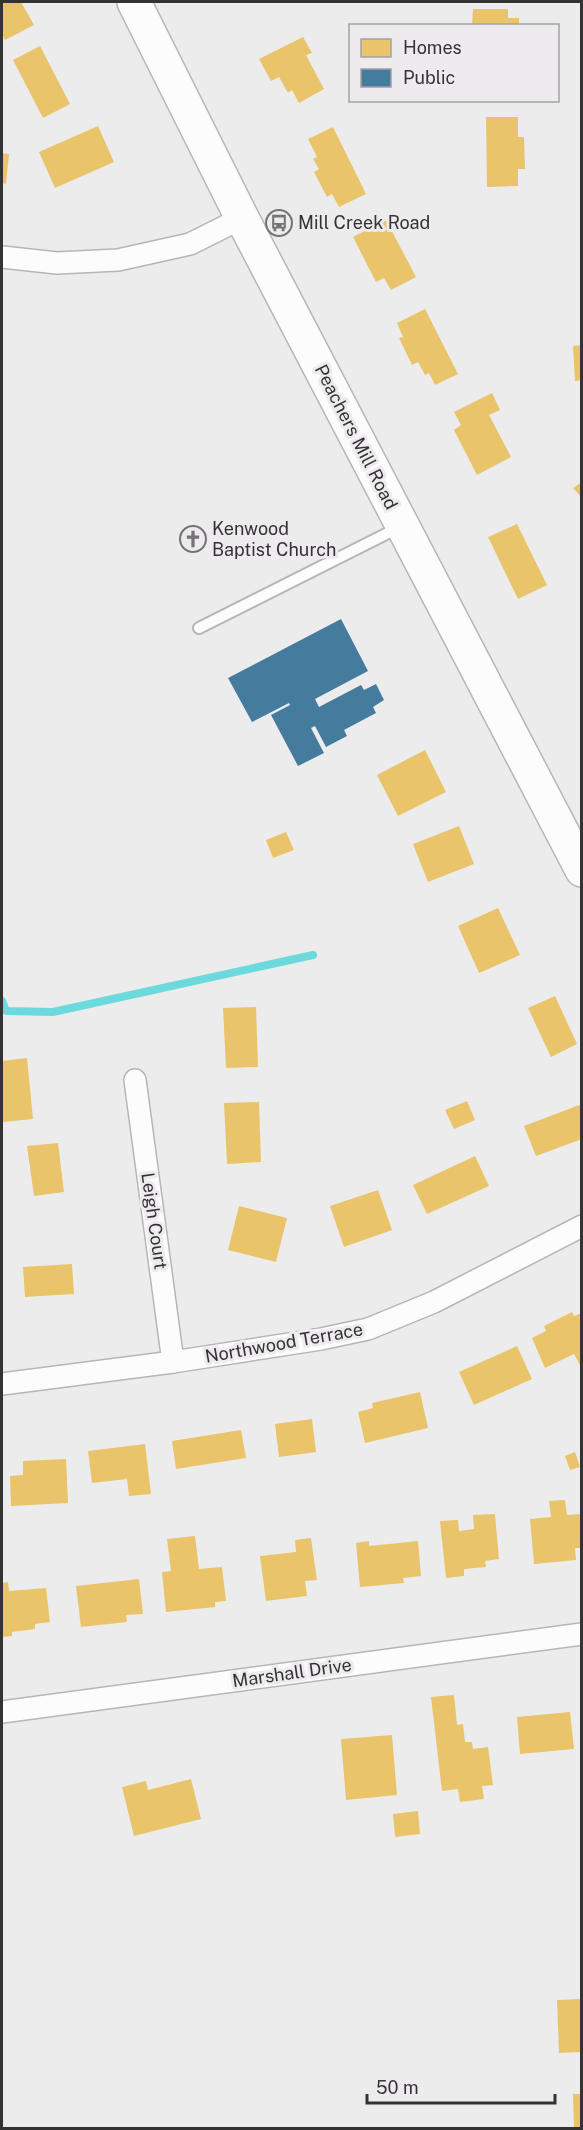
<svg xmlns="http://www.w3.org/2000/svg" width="583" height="2130" font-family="'Public Sans',sans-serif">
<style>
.homes{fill:#e9c46a}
.public{fill:#457b9d}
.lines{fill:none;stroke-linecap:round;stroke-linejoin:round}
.stream{stroke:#6cdadd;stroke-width:8}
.lane-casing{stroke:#b6b6b6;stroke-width:14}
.street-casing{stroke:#b6b6b6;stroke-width:24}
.primary-casing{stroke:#b6b6b6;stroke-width:36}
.lane{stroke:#fcfcfc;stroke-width:10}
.street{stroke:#fcfcfc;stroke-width:21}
.primary{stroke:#fcfcfc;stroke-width:33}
.labels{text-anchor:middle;stroke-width:6;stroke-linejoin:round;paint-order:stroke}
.poi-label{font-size:18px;fill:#343334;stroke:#eeebee;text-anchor:start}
.street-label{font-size:18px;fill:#343334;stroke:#eeebee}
</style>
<rect width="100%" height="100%" fill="#edeced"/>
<g class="homes">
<path d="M2,2H21L34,25L5,40L2,34Z"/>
<path d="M473,9H508V18H519V26H472Z"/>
<path d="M303,37L312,53L306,55L324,89L299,103L292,90L288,93L279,77L271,81L259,59Z"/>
<path d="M40,46L70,104L43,118L13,60Z"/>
<path d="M486,117H518V137H524L525,169H518V186L487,187Z"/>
<path d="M98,126L114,162L55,188L39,152Z"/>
<path d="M333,127L366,194L339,207L332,194L327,197L314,172L319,169L313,159L317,157L308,139Z"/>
<path d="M2,153L9,154L6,184L2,183Z"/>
<path d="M386,220L416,277L391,290L384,278L376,282L353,237Z"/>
<path d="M425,309L458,374L435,385L429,373L425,375L418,362L412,365L399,338L403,337L397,323Z"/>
<path d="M582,345V380L575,381L573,346Z"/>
<path d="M492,393L500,410L489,415L511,457L477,475L454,430L461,425L454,412Z"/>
<path d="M582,482V498L573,488Z"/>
<path d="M517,524L547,585L518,599L488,537Z"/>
<path d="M425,750L446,792L398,816L377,775Z"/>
<path d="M459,826L474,864L428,882L413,844Z"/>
<path d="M286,832L294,850L273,858L266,840Z"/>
<path d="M498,908L520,955L479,973L458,926Z"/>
<path d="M555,996L577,1044L551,1057L528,1008Z"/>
<path d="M256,1007L258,1067L226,1068L223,1008Z"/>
<path d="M27,1058L33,1119L3,1122L2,1061Z"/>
<path d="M467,1101L475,1120L454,1129L445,1110Z"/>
<path d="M259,1102L261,1162L227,1164L224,1103Z"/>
<path d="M582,1104V1139L536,1156L524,1126Z"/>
<path d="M58,1143L64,1192L34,1196L27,1146Z"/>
<path d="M475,1156L489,1186L427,1214L413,1185Z"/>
<path d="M378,1190L392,1230L344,1247L330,1206Z"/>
<path d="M239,1206L287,1218L276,1262L228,1250Z"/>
<path d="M72,1264L74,1294L25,1297L23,1267Z"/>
<path d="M572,1312L574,1316L582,1313V1369L574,1354L545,1368L532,1338L546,1331L544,1326Z"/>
<path d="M517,1346L532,1379L474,1405L459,1372Z"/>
<path d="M420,1392L428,1428L365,1443L358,1412L373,1408L372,1403Z"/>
<path d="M312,1419L316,1452L279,1457L275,1424Z"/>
<path d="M241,1430L246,1458L176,1469L172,1441Z"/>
<path d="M145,1444L151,1494L129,1496L127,1479L92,1483L88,1451Z"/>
<path d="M575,1452L580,1467L570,1470L565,1456Z"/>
<path d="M66,1459L68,1503L11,1506L10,1476L23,1475V1461Z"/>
<path d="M565,1500L567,1515L582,1514V1548H575L576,1560L534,1564L530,1519L551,1517L549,1501Z"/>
<path d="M495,1514L499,1559L485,1561L486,1567L464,1569V1576L446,1578L440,1521L458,1520L459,1531L474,1529L473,1515Z"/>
<path d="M195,1536L199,1569L222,1567L226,1601L215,1602V1607L166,1612L162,1572L171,1571L167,1539Z"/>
<path d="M311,1538L317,1580L305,1581L307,1596L266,1601L260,1556L296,1552L295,1540Z"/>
<path d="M369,1541V1546L418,1541L421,1576L403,1578L404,1583L360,1587L356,1543Z"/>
<path d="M139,1579L143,1614L126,1615L127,1622L81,1627L76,1586Z"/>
<path d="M8,1582L9,1591L46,1588L50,1622L35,1624V1629L12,1632V1636L2,1637V1583Z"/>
<path d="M454,1695L457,1725L463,1724L465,1742H472L473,1749L488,1747L493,1785L482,1786L484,1799L460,1802L458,1789L442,1791L431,1697Z"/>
<path d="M570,1712L574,1749L520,1754L517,1717Z"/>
<path d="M392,1735L397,1795L346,1800L341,1739Z"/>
<path d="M191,1779L201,1819L134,1836L122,1787L146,1781L148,1790Z"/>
<path d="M418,1811L420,1834L395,1837L393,1814Z"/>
<path d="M582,1999V2052L559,2053L557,2000Z"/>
<path d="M573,2094H582V2128H574Z"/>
</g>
<path class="public" d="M341,619L368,671L315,699L319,707L361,685L364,690L376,684L384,700L373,707L376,713L344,730L347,736L326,747L315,726L311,728L324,753L298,766L271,715L290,705L289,703L252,722L228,678Z"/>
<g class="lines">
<path class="stream" d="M2,1001L6,1011L53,1012L313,955"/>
<defs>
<path id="lane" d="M199,628L400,527"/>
<g id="street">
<path d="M2,257L57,263L118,260L190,244L242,218"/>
<path d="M135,1080L173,1362"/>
<path d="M2,1384L173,1362L321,1339L368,1329L434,1302L582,1226"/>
<path d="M2,1712L582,1634"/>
</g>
<path id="primary" d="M134,2L242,218L582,870"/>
</defs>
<use href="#lane" class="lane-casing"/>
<use href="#street" class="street-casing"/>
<use href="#primary" class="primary-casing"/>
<use href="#lane" class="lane"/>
<use href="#street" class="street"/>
<use href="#primary" class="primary"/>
</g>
<defs>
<symbol id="bus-ring" viewBox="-11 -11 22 22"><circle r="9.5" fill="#eeebee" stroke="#757475" stroke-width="1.5"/><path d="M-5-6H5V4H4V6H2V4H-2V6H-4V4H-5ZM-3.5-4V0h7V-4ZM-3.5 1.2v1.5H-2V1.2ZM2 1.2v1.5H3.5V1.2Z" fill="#757475"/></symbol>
<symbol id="church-ring" viewBox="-11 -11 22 22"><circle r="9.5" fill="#eeebee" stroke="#757475" stroke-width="1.5"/><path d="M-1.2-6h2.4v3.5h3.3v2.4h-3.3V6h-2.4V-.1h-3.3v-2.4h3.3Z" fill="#757475"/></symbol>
</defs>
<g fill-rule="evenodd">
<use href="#bus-ring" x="264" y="208" width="30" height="30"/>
<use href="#church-ring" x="178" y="524" width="30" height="30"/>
</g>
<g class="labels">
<g class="poi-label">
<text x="298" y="229">Mill Creek Road</text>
<text x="212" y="535">Kenwood<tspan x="212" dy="21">Baptist Church</tspan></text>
</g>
<g class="street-label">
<text transform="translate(356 437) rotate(63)" y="6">Peachers Mill Road</text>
<text transform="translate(154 1221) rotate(82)" y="6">Leigh Court</text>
<text transform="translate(284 1343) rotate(-10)" y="6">Northwood Terrace</text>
<text transform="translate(292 1673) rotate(-8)" y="6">Marshall Drive</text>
</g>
</g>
<rect width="583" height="2130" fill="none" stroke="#343334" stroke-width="6"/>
<rect x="349" y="24" width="210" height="78" fill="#eeebee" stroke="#a4a1a4" stroke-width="1.5"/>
<rect x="361" y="39" width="30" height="18" fill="#e9c46a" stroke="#a4a1a4" stroke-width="1.5"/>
<text x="403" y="54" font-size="18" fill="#343334">Homes</text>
<rect x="361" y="69" width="30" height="18" fill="#457b9d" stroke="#a4a1a4" stroke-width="1.5"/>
<text x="403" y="84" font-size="18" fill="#343334">Public</text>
<path d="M367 2094v9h188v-9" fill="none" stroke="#343334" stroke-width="3"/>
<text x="376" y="2094" font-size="18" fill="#343334" stroke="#eeebee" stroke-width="4.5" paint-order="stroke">50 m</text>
</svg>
